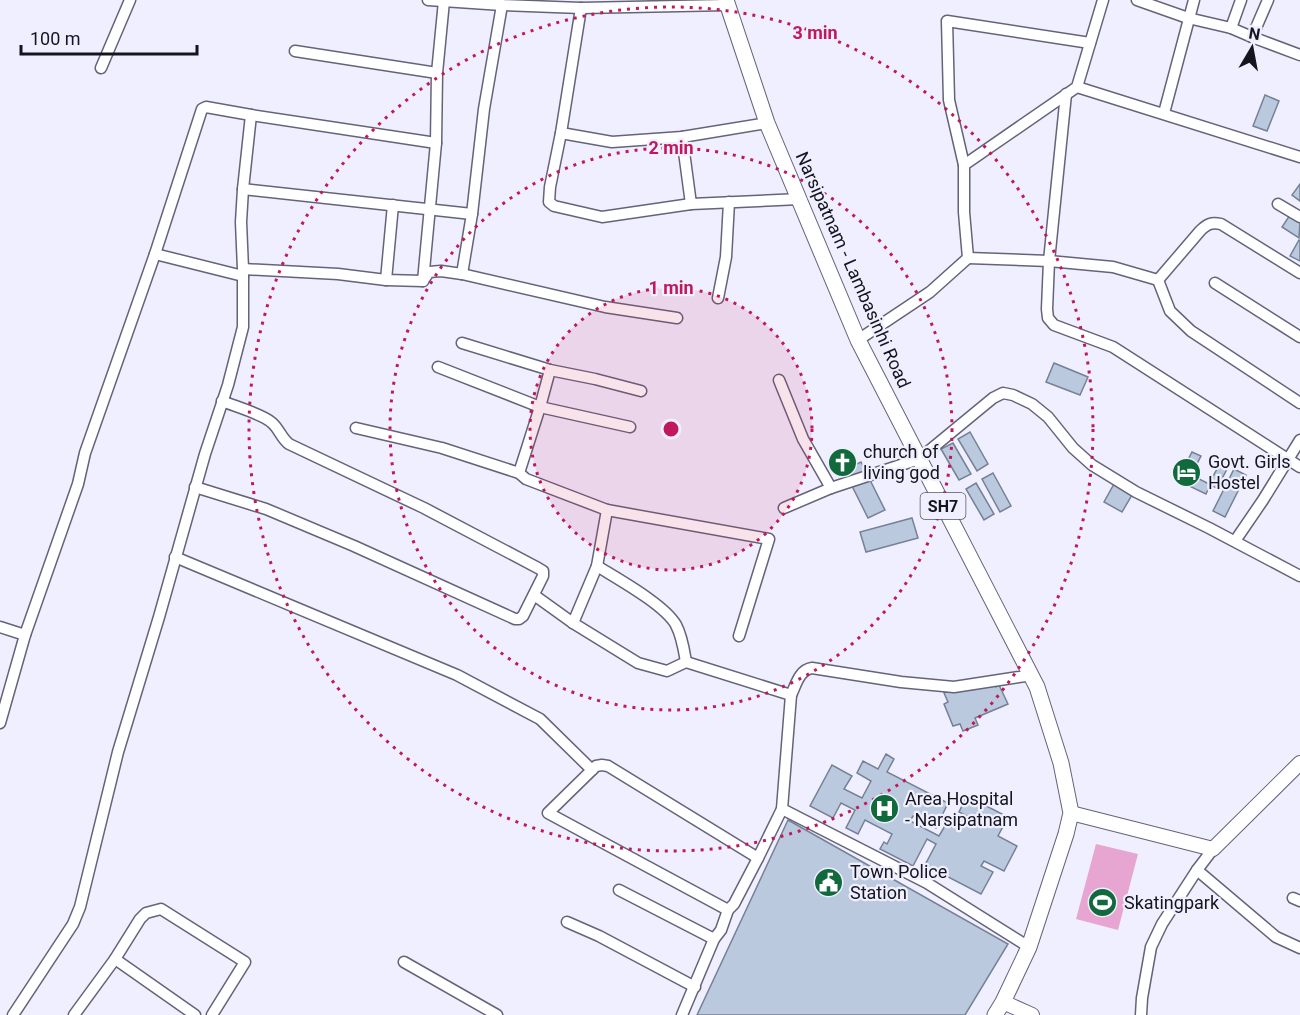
<svg xmlns="http://www.w3.org/2000/svg" width="1300" height="1015" font-family="Roboto,sans-serif">
<style>
.park{fill:#e6a6d1}
.building{fill:#bbc9df;stroke:#758196;stroke-width:1.5}
.lines{fill:none;stroke-linecap:round;stroke-linejoin:round}
.street-casing{stroke:#646379;stroke-width:13}
.secondary-casing{stroke:#646379;stroke-width:16}
.primary-casing{stroke:#646379;stroke-width:17}
.street{stroke:#fff;stroke-width:10}
.secondary{stroke:#fff;stroke-width:14}
.primary{stroke:#fff;stroke-width:15}
.ring{fill:none;stroke:#c2185b;stroke-width:3;stroke-dasharray:3 6}
.labels{text-anchor:middle;stroke-width:4.5;stroke-linejoin:round;paint-order:stroke}
.shield{fill:#efefff;stroke:#565662;stroke-width:1.5}
.shield-label{font-size:16px;font-weight:bold;fill:#15151e}
.street-label{font-size:18px;fill:#15151e;stroke:#efefff}
.poi-label{font-size:18px;fill:#15151e;stroke:#efefff;text-anchor:start}
.centre{fill:#c2185b;stroke:#efefff;stroke-width:3}
.ring-label{font-size:18px;text-anchor:middle;font-weight:bold;fill:#c2185b;stroke:#efefff;stroke-width:4.5;stroke-linejoin:round;paint-order:stroke}
</style>
<rect width="100%" height="100%" fill="#efefff"/>
<path class="park" d="M1096,844L1138,854L1118,930L1076,919Z"/>
<g class="building">
<path d="M1265,95L1279,101L1267,131L1253,126Z"/>
<path d="M1300,184V201L1292,195Z"/>
<path d="M1290,215L1300,221L1299,238L1282,227Z"/>
<path d="M1299,240L1300,241V261L1290,256Z"/>
<path d="M1054,363L1088,377L1080,395L1046,382Z"/>
<path d="M970,432L988,464L977,471L958,439Z"/>
<path d="M953,443L971,474L959,480L941,449Z"/>
<path d="M1192,452L1201,456L1191,475L1209,484L1219,465L1227,469L1217,488L1210,485L1206,494L1185,484L1188,479L1180,475Z"/>
<path d="M861,462L885,510L868,518L844,470Z"/>
<path d="M1234,469L1246,475L1225,517L1213,511Z"/>
<path d="M993,473L1011,506L1000,512L982,479Z"/>
<path d="M976,483L994,514L984,520L966,489Z"/>
<path d="M1114,484L1132,495L1122,512L1104,502Z"/>
<path d="M912,518L918,538L866,552L860,532Z"/>
<path d="M992,678L996,687L999,685L1008,704L975,718L978,725L963,731L960,724L953,726L944,704L948,702L944,693L969,683Z"/>
<path d="M886,754L894,759L887,772L948,803L936,828L913,816L910,821L939,836L946,824L952,827L957,817L977,827L979,822L959,812L967,796L1008,817L998,836L1017,846L1004,871L984,861L981,866L993,872L981,894L925,865L936,844L927,839L913,866L880,849L884,842L887,844L892,834L865,820L858,834L846,828L855,810L841,803L833,818L810,806L832,765L852,776L844,789L862,798L871,781L857,773L863,761L878,769Z"/>
<path d="M788,820L1008,944L965,1015H697Z"/>
</g>
<g class="lines">
<defs>
<g id="street">
<path d="M428,0L502,5L581,8L727,5"/>
<path d="M1137,0L1188,18L1231,28L1252,37L1300,55"/>
<path d="M581,8L561,133L550,187L549,202L554,206L602,217L691,204L800,199"/>
<path d="M1231,28L1241,0"/>
<path d="M1252,37L1268,0"/>
<path d="M295,51L437,73"/>
<path d="M101,68L130,0"/>
<path d="M1077,87L1300,157"/>
<path d="M1066,94L1049,261L1047,309L1048,318L1054,325L1113,347L1300,467"/>
<path d="M1164,113L1194,0"/>
<path d="M561,133L612,142L682,137L767,123"/>
<path d="M682,137L691,204"/>
<path d="M964,165L949,100L947,21L1090,43"/>
<path d="M243,189L472,214"/>
<path d="M1278,204L1300,217"/>
<path d="M155,254L243,276"/>
<path d="M968,258L1049,261L1113,267L1158,280"/>
<path d="M243,269L338,274L386,280L423,281L436,143"/>
<path d="M462,274L472,214L484,109L502,5"/>
<path d="M386,280L393,205"/>
<path d="M1158,280L1170,311L1191,331L1300,403"/>
<path d="M1158,280L1200,231C1207,224 1211,222 1221,224L1300,273"/>
<path d="M423,281L429,272L441,271L462,274L605,307L677,318"/>
<path d="M1215,283L1300,337"/>
<path d="M718,298L726,257L729,202"/>
<path d="M858,340L930,292L968,258L964,212V165L1077,87L1103,0"/>
<path d="M462,343L550,370L595,379L641,391"/>
<path d="M438,367L540,407L630,427"/>
<path d="M779,380L803,439L831,488"/>
<path d="M356,428L442,448L519,473L526,479L607,510L769,539L739,636"/>
<path d="M519,473L540,407L550,370"/>
<path d="M195,487L266,509L354,546L515,619H519L523,616L543,576V571L538,568L424,508L289,444C281,438 279,428 271,422C262,414 234,406 222,401"/>
<path d="M784,508L831,488L919,459L993,398L1003,393L1013,395L1032,404L1048,417L1073,448L1092,465L1136,492L1209,528L1300,576"/>
<path d="M1235,541L1263,500L1300,440"/>
<path d="M175,557L457,675L540,719L592,770"/>
<path d="M597,566C618,579 665,605 676,625C682,636 684,650 686,662"/>
<path d="M534,595L573,623L638,663L667,671L686,662L791,695C796,685 799,670 812,668L901,682L954,687L1032,675"/>
<path d="M573,623L597,566L607,510"/>
<path d="M0,627L25,635"/>
<path d="M0,723L25,635L78,484L85,453L155,254L202,109L206,107L251,115"/>
<path d="M782,809L927,883L1029,947"/>
<path d="M1197,870L1276,937L1300,948"/>
<path d="M619,890L714,939"/>
<path d="M1293,898L1300,901"/>
<path d="M728,910L548,813L596,766L602,765L608,766L758,858L782,809L791,695"/>
<path d="M567,922L599,936L695,987"/>
<path d="M115,959L195,1015"/>
<path d="M404,962L497,1015"/>
<path d="M13,1015L73,924L80,907L118,752L159,617L205,454L228,385L243,327V269L241,222L243,189L251,115L436,143L437,73L444,1"/>
<path d="M74,1015L115,959L140,919L146,913L161,909L245,962L212,1015"/>
<path d="M682,1015L714,939L721,930L728,910L734,904L758,858"/>
<path d="M1141,1015L1142,998L1151,947L1162,924L1197,870L1213,849"/>
</g>
<g id="secondary">
<path d="M1071,813L1213,849L1300,763"/>
<path d="M1003,1002L1032,1015"/>
</g>
<path id="primary" d="M726,0L767,123L858,340L1037,687L1061,763L1071,813L1066,834L1029,947L1003,1002L995,1015"/>
</defs>
<use href="#street" class="street-casing"/>
<use href="#secondary" class="secondary-casing"/>
<use href="#primary" class="primary-casing"/>
<use href="#street" class="street"/>
<use href="#secondary" class="secondary"/>
<use href="#primary" class="primary"/>
</g>
<circle cx="671" cy="429" r="141" fill="#c2185b" fill-opacity=".12"/>
<g class="ring">
<circle cx="671" cy="429" r="141"/>
<circle cx="671" cy="429" r="281"/>
<circle cx="671" cy="429" r="422"/>
</g>
<defs>
<symbol id="church-disc" viewBox="-11 -11 22 22"><circle r="9.5" fill="#116a3c" stroke="#efefff"/><path d="M-1.2-6h2.4v3.5h3.3v2.4h-3.3V6h-2.4V-.1h-3.3v-2.4h3.3Z" fill="#fff"/></symbol>
<symbol id="hotel-disc" viewBox="-11 -11 22 22"><circle r="9.5" fill="#116a3c" stroke="#efefff"/><path d="M-6-4.5h1.5V1H6V5H4.5V3h-9V5H-6ZM-4 0a1.8 1.8 0 1 1 3.6 0ZM.5 0V-2.5h3Q6-2.5 6 0Z" fill="#fff"/></symbol>
<symbol id="hospital-disc" viewBox="-11 -11 22 22"><circle r="9.5" fill="#116a3c" stroke="#efefff"/><path d="M-5-5h3v3.5h4V-5h3V5h-3V1.5h-4V5h-3Z" fill="#fff"/></symbol>
<symbol id="civic-disc" viewBox="-11 -11 22 22"><circle r="9.5" fill="#116a3c" stroke="#efefff"/><path d="M-.6-6.5H3V-4.5H.6V-3L4-1V1h2V6H-6V1h2V-1L-.6-3ZM-1.2 2.5V6h2.4V2.5Z" fill="#fff"/></symbol>
<symbol id="stadium-disc" viewBox="-11 -11 22 22"><circle r="9.5" fill="#116a3c" stroke="#efefff"/><path d="M0-5a6.5 5 0 1 0 0 10a6.5 5 0 1 0 0-10ZM-3.5-1.8h7v3.6h-7Z" fill="#fff"/></symbol>
</defs>
<g fill-rule="evenodd">
<use href="#church-disc" x="826" y="446" width="33" height="33"/>
<use href="#hotel-disc" x="1170" y="456" width="33" height="33"/>
<use href="#hospital-disc" x="868" y="792" width="33" height="33"/>
<use href="#civic-disc" x="812" y="866" width="33" height="33"/>
<use href="#stadium-disc" x="1086" y="886" width="33" height="33"/>
</g>
<g class="labels">
<rect class="shield" x="920.5" y="493" width="45" height="26" rx="4.5"/>
<g class="shield-label">
<text x="943" y="512">SH7</text>
</g>
<g class="street-label">
<text transform="translate(853 270) rotate(66)" y="6">Narsipatnam - Lambasinhi Road</text>
</g>
<g class="poi-label">
<text x="863" y="458">church of<tspan x="863" dy="21">living god</tspan></text>
<text x="1208" y="468">Govt. Girls<tspan x="1208" dy="21">Hostel</tspan></text>
<text x="905" y="805">Area Hospital<tspan x="905" dy="21">- Narsipatnam</tspan></text>
<text x="850" y="878">Town Police<tspan x="850" dy="21">Station</tspan></text>
<text x="1124" y="909">Skatingpark</text>
</g>
</g>
<circle cx="671" cy="429" r="9" class="centre"/>
<g class="ring-label">
<text x="815" y="39">3 min</text>
<text x="671" y="154">2 min</text>
<text x="671" y="294">1 min</text>
</g>
<g transform="translate(1252 48) rotate(10)" stroke="#efefff" stroke-width="4.5" paint-order="stroke">
<path d="M0-4.5L10 22L0 15L-10 22Z" fill="#15151e"/>
<text y="-9" font-size="16" font-weight="bold" text-anchor="middle" fill="#15151e">N</text>
</g>
<path d="M21 45v9h176v-9" fill="none" stroke="#15151e" stroke-width="3"/>
<text x="30" y="45" font-size="18" fill="#15151e" stroke="#efefff" stroke-width="4.5" paint-order="stroke">100 m</text>
</svg>
